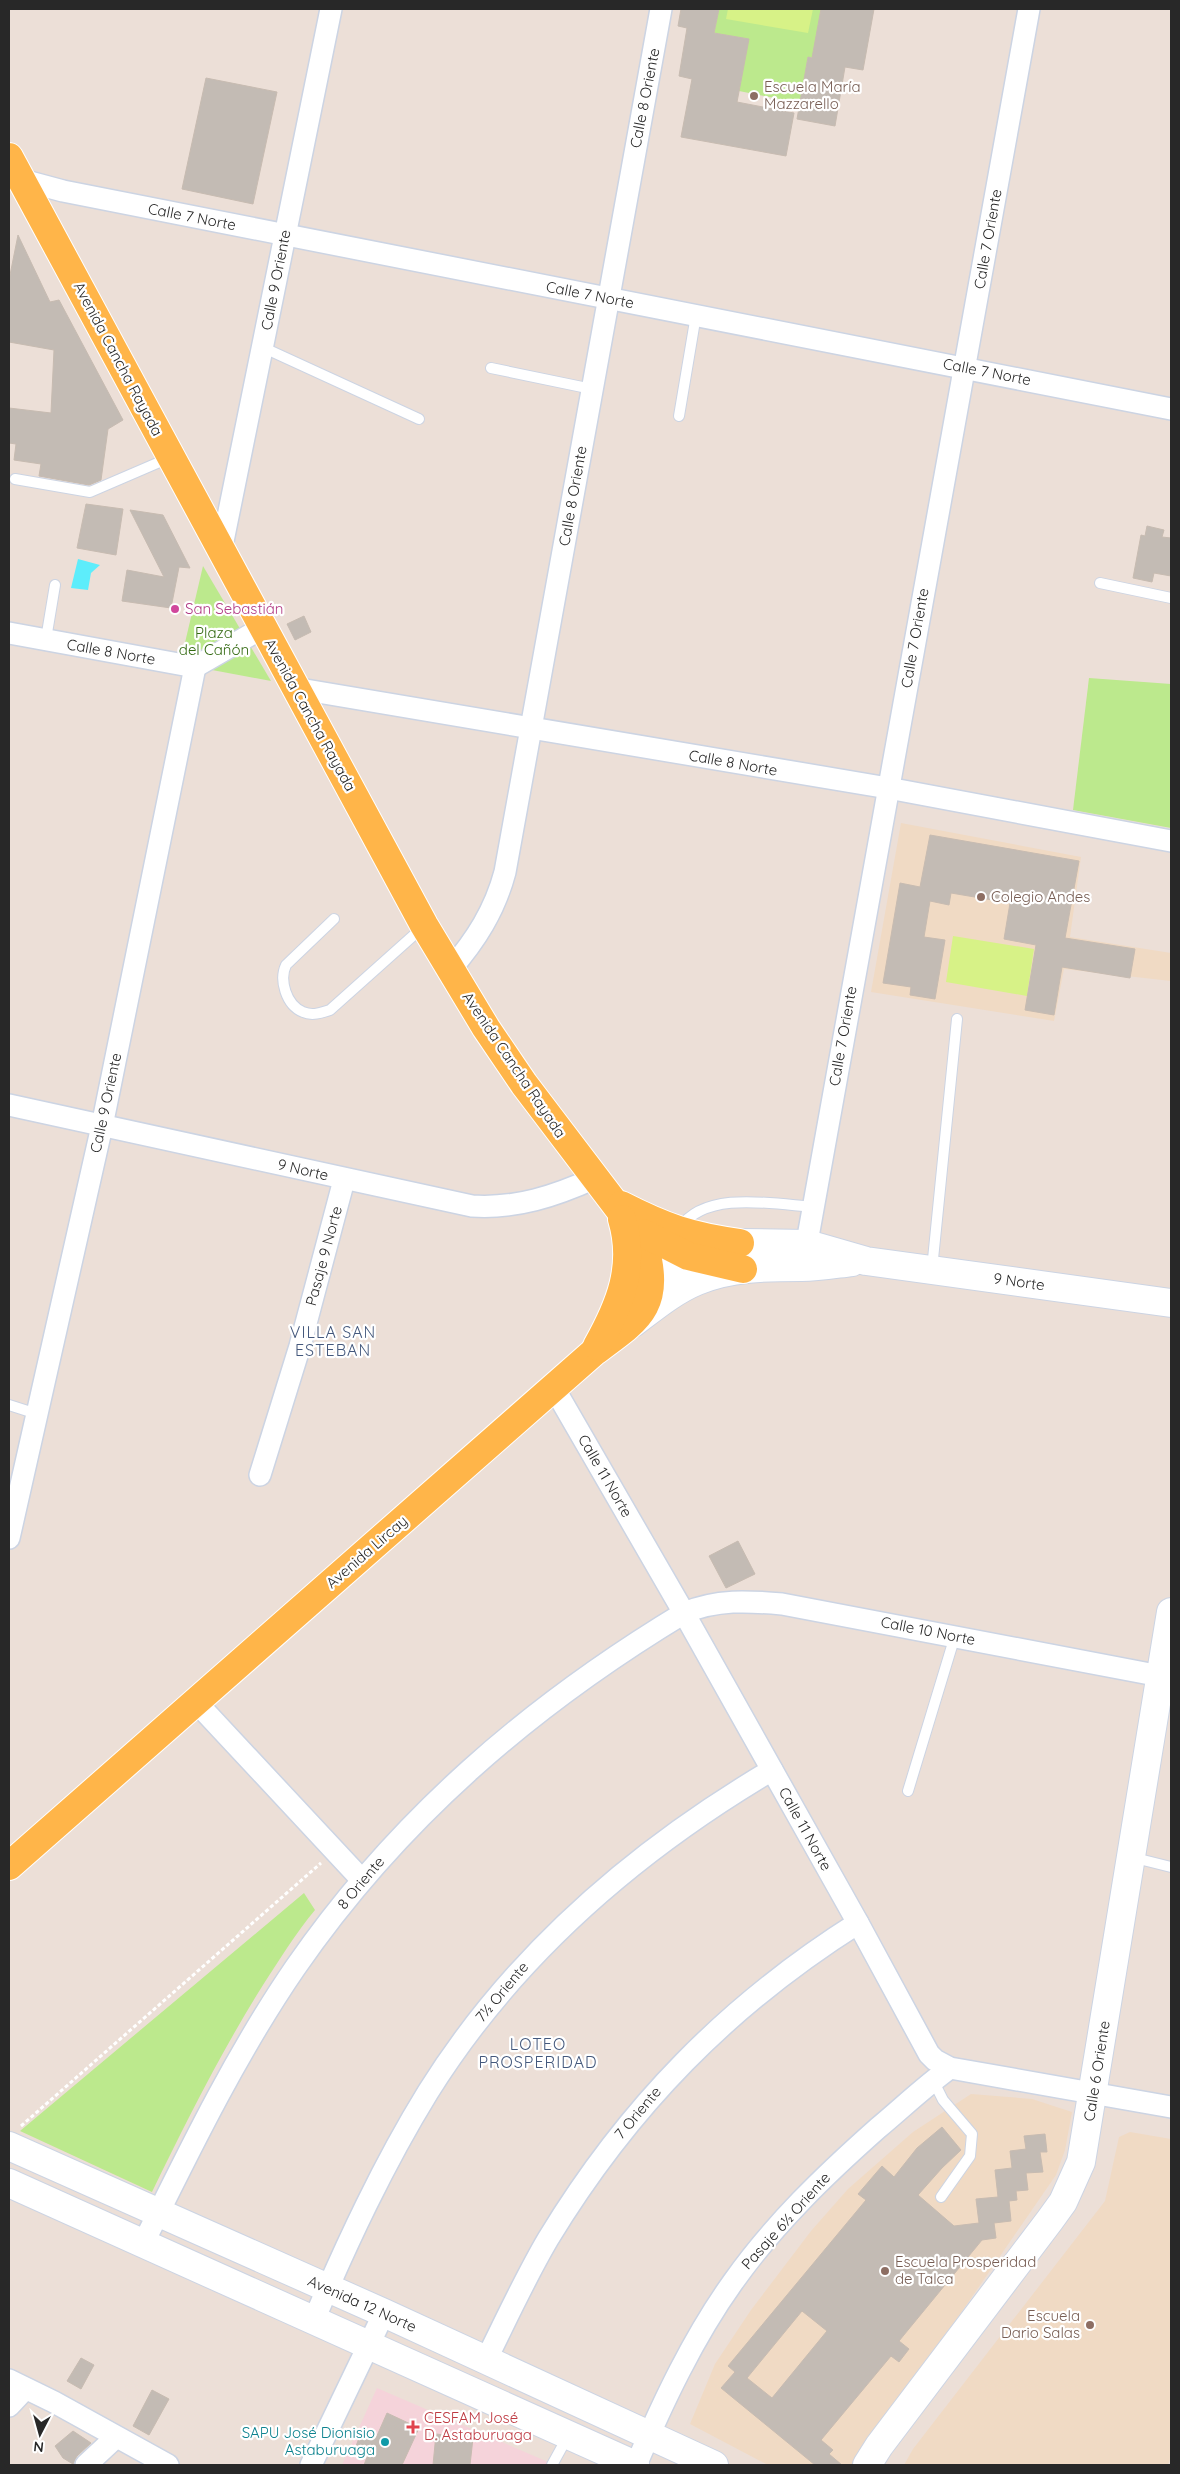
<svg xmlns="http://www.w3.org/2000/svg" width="1180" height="2474" font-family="Quicksand,sans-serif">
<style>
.education{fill:#f0dac4}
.medical{fill:#f5d3da}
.green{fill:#bce98d}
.pitch{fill:#d7f287}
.water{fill:#5dedfb}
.building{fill:#c3bbb4;stroke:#c7bbb1;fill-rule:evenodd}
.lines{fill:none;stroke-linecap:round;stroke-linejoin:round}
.lane-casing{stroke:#ccd4e3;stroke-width:12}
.street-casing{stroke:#ccd4e3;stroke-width:24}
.secondary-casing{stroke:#ccd4e3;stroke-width:30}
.primary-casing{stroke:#fff;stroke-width:30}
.path{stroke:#fff;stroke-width:3;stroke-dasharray:4 2.5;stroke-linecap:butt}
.lane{stroke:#fff;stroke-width:10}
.street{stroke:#fff;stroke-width:21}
.secondary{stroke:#fff;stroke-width:28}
.primary{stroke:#ffb549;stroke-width:28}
.education-dot{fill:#8d6e63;stroke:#fff;stroke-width:2}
.hotel-dot{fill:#d1479c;stroke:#fff;stroke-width:2}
.health-dot{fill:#e0444e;stroke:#fff;stroke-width:2}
.culture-dot{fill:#0f9aa8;stroke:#fff;stroke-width:2}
.labels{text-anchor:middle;stroke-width:4.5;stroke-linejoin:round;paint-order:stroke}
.education-label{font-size:15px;fill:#785e54;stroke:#fff;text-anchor:start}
.street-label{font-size:15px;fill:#282828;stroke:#fff}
.hotel-label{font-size:15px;fill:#b23c85;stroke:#fff;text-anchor:start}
.park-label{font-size:15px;fill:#346a12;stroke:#fff}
.health-label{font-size:15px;fill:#be3a42;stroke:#fff;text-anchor:start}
.culture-label{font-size:15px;fill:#0d838f;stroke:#fff;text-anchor:end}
.neighbourhood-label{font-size:16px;letter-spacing:1px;fill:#44587c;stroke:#fff}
</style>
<rect width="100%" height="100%" fill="#ecdfd7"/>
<g class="education">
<path d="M901,823L1081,857L1070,937L1171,953V981L1064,969L1054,1021L871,992Z"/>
<path d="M971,2094L1032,2099L1072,2112L1065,2150L1056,2175L856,2465H768L690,2424L715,2364L751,2310L811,2231L848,2189L913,2132Z"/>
<path d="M1130,2132L1171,2139V2457L1168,2465H904L913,2449L1105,2201L1119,2137Z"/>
</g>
<path class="medical" d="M377,2388L555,2465H342Z"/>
<g class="green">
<path d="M719,9H821L813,58L808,57L800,103L739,91L748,39L714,33Z"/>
<path d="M203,566L271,681L180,664Z"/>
<path d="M1089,678L1171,684V828L1073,810Z"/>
<path d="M304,1893L315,1910C295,1934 280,1959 263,1985C221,2052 186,2122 152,2192L20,2131Z"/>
</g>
<g class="pitch">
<path d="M728,9H813L808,33L726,19Z"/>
<path d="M953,936L1034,949L1027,996L946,982Z"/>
</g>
<path class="water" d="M78,559L100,565L91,573L88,590L71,588Z"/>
<g class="building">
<path d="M681,9H719L714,33L749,39L737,102L794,113L786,156L681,137L692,79L679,76L687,28L678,26Z"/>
<path d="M821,9H874L863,70L845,67L835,126L797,119L808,57L812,58Z"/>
<path d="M206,78L277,92L253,204L182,189Z"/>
<path d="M18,235L50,302L59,300L123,420L108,429L101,480L89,485L39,476L41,464L14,460L16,444L9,443V408L51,413L54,350L9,342V280Z"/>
<path d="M86,504L123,509L116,555L77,548Z"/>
<path d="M130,510L163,515L190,568L179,567L171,608L122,601L127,570L164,577Z"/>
<path d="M1147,526L1164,530L1162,537L1171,538V576L1154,573L1152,582L1133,578L1141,535L1145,536Z"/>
<path d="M304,616L311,632L295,640L287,624Z"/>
<path d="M930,835L1079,861L1065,938L1135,949L1130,978L1062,967L1054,1015L1025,1010L1036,945L1004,939L1010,903L951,893L949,905L930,901L924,937L945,940L935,999L910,995L911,987L883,983L900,883L920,887Z"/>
<path d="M738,1541L755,1574L726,1588L709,1556Z"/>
<path d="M942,2127L961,2150L942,2168L918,2195L954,2226L979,2223L976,2199L998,2197L995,2170L1012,2168L1010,2151L1026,2149L1024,2136L1045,2134L1047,2152H1040L1043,2172L1026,2173L1028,2190L1016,2191L1017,2200L1009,2201L1011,2221L994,2223L996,2238L982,2240L899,2341L909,2349L899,2362L891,2356L821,2440L833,2450L829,2454L842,2465H815L721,2388L735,2372L728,2366L866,2200L858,2194L882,2166L894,2177L917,2148ZM802,2311L827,2331L772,2398L747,2378Z"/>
<path d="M81,2358L94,2365L81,2389L67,2381Z"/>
<path d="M152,2390L169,2399L149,2435L133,2426Z"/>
<path d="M387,2413L419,2428L402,2465H364L369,2452L356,2446L361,2433L376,2438Z"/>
<path d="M73,2431L91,2443L77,2456L73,2464L63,2458L55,2446Z"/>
<path d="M436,2434L473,2438L470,2465H433Z"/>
</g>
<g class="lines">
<defs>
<g id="lane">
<path d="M262,347L419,419"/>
<path d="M491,368L592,389"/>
<path d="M679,416L696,315"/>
<path d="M15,479L90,492L169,458"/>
<path d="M1100,583L1171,598"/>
<path d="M46,639L55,585"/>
<path d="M334,919L286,965C279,980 286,1005 303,1012C312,1016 321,1013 330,1010L424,926"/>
<path d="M680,1228C705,1190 774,1204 813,1207"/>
<path d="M932,1269L957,1019"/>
<path d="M9,1405L37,1414"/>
<path d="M908,1791L955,1636"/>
<path d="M1131,1857L1171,1867"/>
<path d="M933,2080L943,2100L972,2134L970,2156L941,2197"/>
<path d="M552,2465L568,2436"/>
</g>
<g id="street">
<path d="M11,177L63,191L1171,409"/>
<path d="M221,551L331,9"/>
<path d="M9,633L195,667L262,628"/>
<path d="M294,688L888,788L1171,841"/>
<path d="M450,970C476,940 495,910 505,872L661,9"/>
<path d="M9,1105L472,1206C516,1209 555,1196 595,1178"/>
<path d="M804,1259L1029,9"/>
<path d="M554,1388L684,1613L858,1923L929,2054L935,2060L950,2068L1171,2107"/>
<path d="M260,1475L300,1346L344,1180"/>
<path d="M9,1538L102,1126L195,667"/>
<path d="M196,1702L362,1880"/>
<path d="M143,2244C189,2151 236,2054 295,1968C398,1819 530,1706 684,1613C717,1599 748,1601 782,1604L1171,1678"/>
<path d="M313,2322C347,2243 383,2165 428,2092C513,1956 635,1851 772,1770"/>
<path d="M486,2360C506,2320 525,2278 548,2239C628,2107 728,2005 858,1923"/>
<path d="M9,2380L54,2402L168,2465"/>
<path d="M9,2406L25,2389"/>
<path d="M86,2465L115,2438"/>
<path d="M311,2465L384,2313"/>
<path d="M636,2465C663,2402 693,2338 733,2282C774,2224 825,2175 878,2128C902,2108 925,2086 950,2068"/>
</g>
<g id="secondary">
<path d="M635,1297L688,1256L703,1248L719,1244L740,1243L807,1244L866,1261L1171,1303"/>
<path d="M633,1323C653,1308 673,1291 697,1281C730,1267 767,1267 802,1267C819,1267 835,1264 852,1262"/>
<path d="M9,2146L384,2313L714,2465"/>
<path d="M9,2183L635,2465"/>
<path d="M867,2465L879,2446L1050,2220L1063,2202L1081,2162L1171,1612"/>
</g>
<g id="primary">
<path d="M9,157L424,925L486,1028L524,1084L644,1242C661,1306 642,1317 594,1352L9,1866"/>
<path d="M621,1205C666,1228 690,1236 740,1243"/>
<path d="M643,1233L688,1256L743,1269"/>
<path d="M597,1346C620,1305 636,1266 622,1219"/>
</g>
</defs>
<use href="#lane" class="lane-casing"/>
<use href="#street" class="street-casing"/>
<use href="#secondary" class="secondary-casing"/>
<use href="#primary" class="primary-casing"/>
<path class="path" d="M21,2126L321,1863"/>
<use href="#lane" class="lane"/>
<use href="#street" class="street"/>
<use href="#secondary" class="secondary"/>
<use href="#primary" class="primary"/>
</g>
<g class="education-dot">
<circle cx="754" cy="96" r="5"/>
<circle cx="981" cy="897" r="5"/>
<circle cx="885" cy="2271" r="5"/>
<circle cx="1090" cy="2325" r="5"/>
</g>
<circle class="hotel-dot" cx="175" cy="609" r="5"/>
<path class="health-dot" d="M410.5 2419.5h5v5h5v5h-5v5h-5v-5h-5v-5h5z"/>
<circle class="culture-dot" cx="385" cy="2442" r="5"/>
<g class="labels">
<g class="education-label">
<text x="764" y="92">Escuela María<tspan x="764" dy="17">Mazzarello</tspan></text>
<text x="991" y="902">Colegio Andes</text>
<text x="895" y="2267">Escuela Prosperidad<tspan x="895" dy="17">de Talca</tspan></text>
<text x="1080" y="2321" text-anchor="end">Escuela<tspan x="1080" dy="17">Dario Salas</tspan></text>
</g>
<g class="street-label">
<text transform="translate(645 98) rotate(-79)" y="5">Calle 8 Oriente</text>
<text transform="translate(192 217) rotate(11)" y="5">Calle 7 Norte</text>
<text transform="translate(988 239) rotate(-80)" y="5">Calle 7 Oriente</text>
<text transform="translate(276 280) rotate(-79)" y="5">Calle 9 Oriente</text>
<text transform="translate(590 295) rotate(11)" y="5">Calle 7 Norte</text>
<text transform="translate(118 359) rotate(62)" y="5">Avenida Cancha Rayada</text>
<text transform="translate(987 372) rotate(11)" y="5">Calle 7 Norte</text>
<text transform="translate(573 496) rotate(-80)" y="5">Calle 8 Oriente</text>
<text transform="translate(915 638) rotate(-80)" y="5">Calle 7 Oriente</text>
<text transform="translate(111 652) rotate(10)" y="5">Calle 8 Norte</text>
<text transform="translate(310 715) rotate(61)" y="5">Avenida Cancha Rayada</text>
<text transform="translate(733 763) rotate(10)" y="5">Calle 8 Norte</text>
<text transform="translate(843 1036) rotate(-80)" y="5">Calle 7 Oriente</text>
<text transform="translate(514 1065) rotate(56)" y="5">Avenida Cancha Rayada</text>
<text transform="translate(106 1103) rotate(-78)" y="5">Calle 9 Oriente</text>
<text transform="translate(303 1170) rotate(13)" y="5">9 Norte</text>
<text transform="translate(324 1256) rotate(-75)" y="5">Pasaje 9 Norte</text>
<text transform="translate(1019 1282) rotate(8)" y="5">9 Norte</text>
<text transform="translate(605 1476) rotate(60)" y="5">Calle 11 Norte</text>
<text transform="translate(367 1552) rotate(-41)" y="5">Avenida Lircay</text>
<text transform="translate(928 1631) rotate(11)" y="5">Calle 10 Norte</text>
<text transform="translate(805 1829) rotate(61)" y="5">Calle 11 Norte</text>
<text transform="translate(361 1883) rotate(-50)" y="5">8 Oriente</text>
<text transform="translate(502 1992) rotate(-50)" y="5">7½ Oriente</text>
<text transform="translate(1097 2071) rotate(-81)" y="5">Calle 6 Oriente</text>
<text transform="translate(638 2113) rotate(-50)" y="5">7 Oriente</text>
<text transform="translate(786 2221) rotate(-48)" y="5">Pasaje 6½ Oriente</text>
<text transform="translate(362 2304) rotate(24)" y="5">Avenida 12 Norte</text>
</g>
<g class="hotel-label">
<text x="185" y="614">San Sebastián</text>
</g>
<g class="park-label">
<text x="214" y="638">Plaza<tspan x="214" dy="17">del Cañón</tspan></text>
</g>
<g class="health-label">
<text x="424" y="2423">CESFAM José<tspan x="424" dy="17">D. Astaburuaga</tspan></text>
</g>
<g class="culture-label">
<text x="375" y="2438">SAPU José Dionisio<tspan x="375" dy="17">Astaburuaga</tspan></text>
</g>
<g class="neighbourhood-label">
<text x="333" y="1338">VILLA SAN<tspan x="333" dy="18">ESTEBAN</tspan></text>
<text x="538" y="2050">LOTEO<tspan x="538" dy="18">PROSPERIDAD</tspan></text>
</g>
</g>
<rect width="1180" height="2474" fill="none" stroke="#282828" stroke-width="20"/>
<g transform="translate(40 2434) rotate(186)" stroke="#ffffff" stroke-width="4" paint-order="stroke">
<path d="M0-4L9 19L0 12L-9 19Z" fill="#282828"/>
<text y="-8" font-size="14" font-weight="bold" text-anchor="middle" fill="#282828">N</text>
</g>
</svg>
